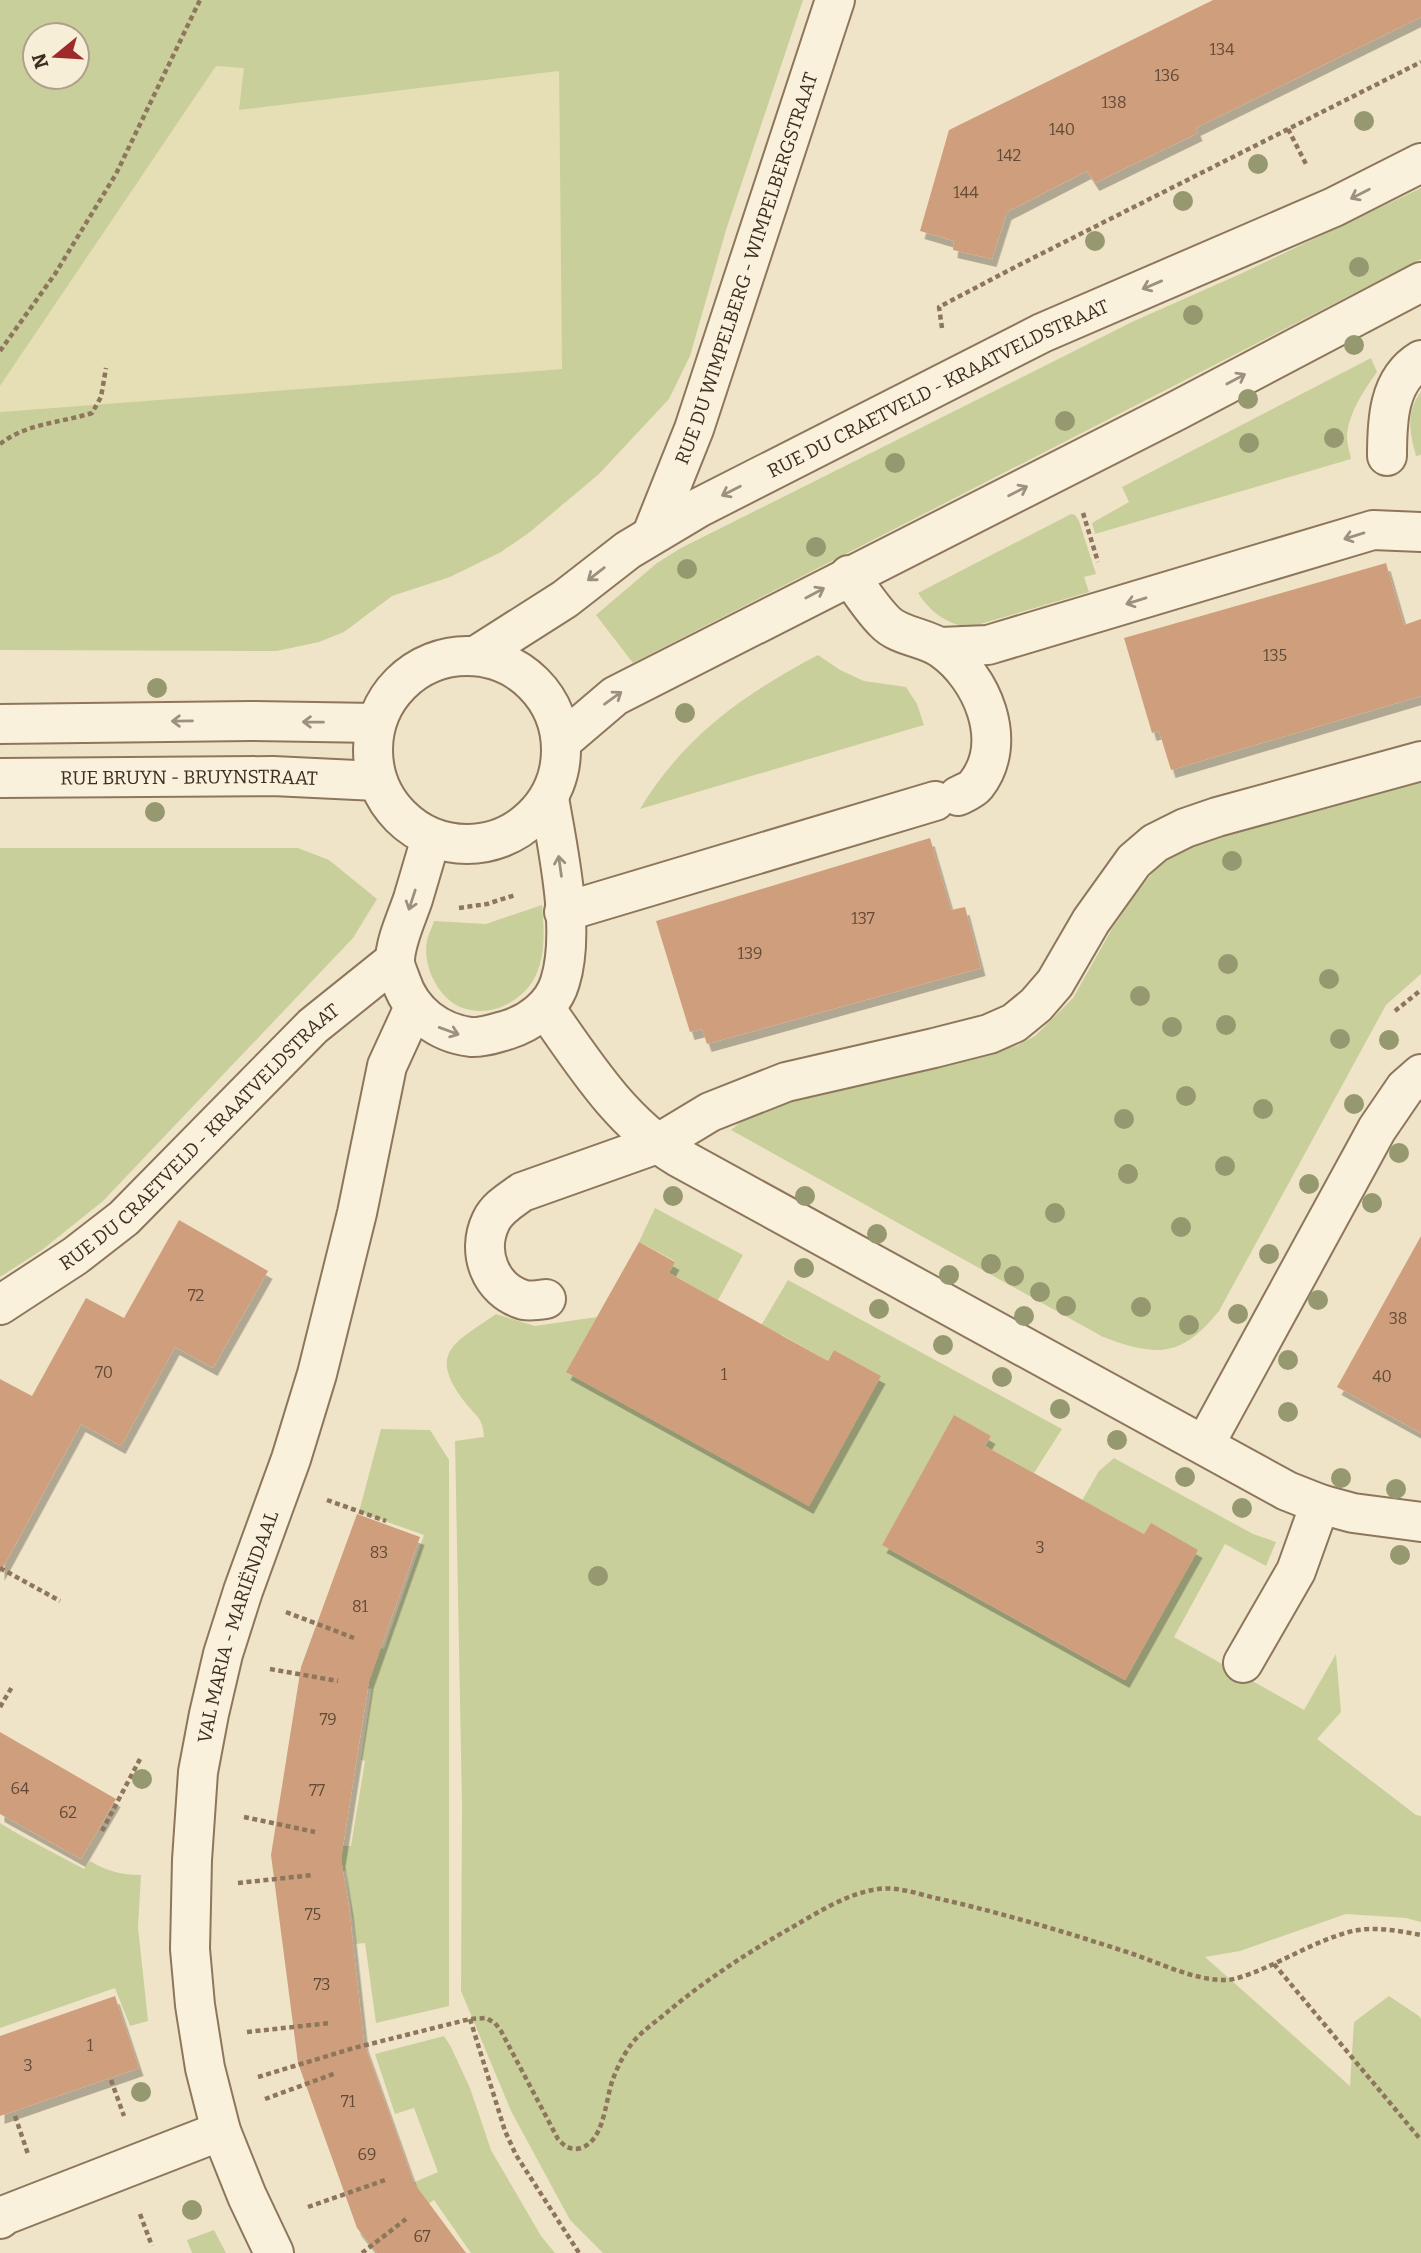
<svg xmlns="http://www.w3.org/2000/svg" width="1421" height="2253" font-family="Bitter,serif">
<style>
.farmland{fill:#e6deb5}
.green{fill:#c9cf9b;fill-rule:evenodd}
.building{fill:#cf9f7d;filter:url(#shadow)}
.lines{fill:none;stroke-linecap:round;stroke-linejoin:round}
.minor-casing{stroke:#8d765c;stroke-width:42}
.path{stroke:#8d765c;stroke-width:4.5;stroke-dasharray:5 3.5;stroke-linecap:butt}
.minor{stroke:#faf1dc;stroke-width:38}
.tree{fill:#96986f}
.oneway{stroke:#9c907e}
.labels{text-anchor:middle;stroke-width:5;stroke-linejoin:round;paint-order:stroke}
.number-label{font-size:16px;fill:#624a37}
.street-label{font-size:19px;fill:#3d2e20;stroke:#f7eed8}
</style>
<defs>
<filter id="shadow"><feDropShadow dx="4.5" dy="8" stdDeviation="0" flood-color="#0004"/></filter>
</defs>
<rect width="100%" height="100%" fill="#f0e4c8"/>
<path class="farmland" d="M216,66L245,67L240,110L559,71L562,369L0,412V386Z"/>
<g class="green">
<path d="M0,0H803L726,230L690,356L669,399L599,474L530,532L501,552L450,577L392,596L344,632L319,642L277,651L0,650V412L562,369L559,71L239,110L244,68L216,66L0,386ZM77,35V77H35V35Z"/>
<path d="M1421,188V259L633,663L596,615L657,563L681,548L1134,321L1238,275Z"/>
<path d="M1371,358L1377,372C1364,390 1348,414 1347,437C1347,444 1350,453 1351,459L1095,534L1092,523L1129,502L1122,487Z"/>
<path d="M1421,392V455L1416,456C1410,434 1405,412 1421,392Z"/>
<path d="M1071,514L1075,515L1079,521L1096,574L1084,577L1089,592L970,627C949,626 929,611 918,593Z"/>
<path d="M818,655L840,670L864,681L906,687L917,704L924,725L640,809C684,736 744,694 818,655Z"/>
<path d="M1421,776V974L1386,1005L1219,1311C1181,1358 1157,1357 1103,1337L731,1130L744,1119L808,1096L954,1063L1016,1046L1035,1036L1073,998L1113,927L1138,891L1154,871L1174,855L1195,843Z"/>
<path d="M0,848H298L329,860L377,899L353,938L103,1201L42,1250L0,1277Z"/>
<path d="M542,905C544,928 546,953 536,975C524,1001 491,1018 463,1008C439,1000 422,966 427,941C428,935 432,928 434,921L486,924Z"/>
<path d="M655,1208L743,1255L718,1300L669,1273L675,1261L639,1242Z"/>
<path d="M788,1280L1062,1429L1034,1473L985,1446L991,1436L954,1416L882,1545L1125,1680L1197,1550L1151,1524L1144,1534L1099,1509L1076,1511L1099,1471L1114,1458L1253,1534L1276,1542L1266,1566L1225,1544L1174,1637L1304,1710L1336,1654L1341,1712L1317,1739L1416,1815L1421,1816V1922L1406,1918L1346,1914L1240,1951L1205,1957L1350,2086L1354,2022L1389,1996L1419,2016L1421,2019V2253H603L570,2220L511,2111L461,1991L462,1805L455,1441L484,1437C483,1419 478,1418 467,1405C426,1353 453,1344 496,1314L535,1326L597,1317L567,1371L881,1376L834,1350L828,1361L782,1335L756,1334Z"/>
<path d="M381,1429L430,1430L449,1460V2006L376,2023L365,1943L356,1944L346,1871L313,1875V1845L351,1846L365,1761L361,1760L372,1689L338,1681L354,1638L384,1649L424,1535L359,1512Z"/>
<path d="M0,1823L18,1834L84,1869L90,1861C107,1871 121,1875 141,1875L138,1927L148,2021L130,2026L115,1988L0,2028Z"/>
<path d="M444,2036L451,2047L470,2088L491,2150L541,2236L555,2253H471L434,2200L406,2219L394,2191L438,2172L414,2108L395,2114L375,2054Z"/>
<path d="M214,2230L226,2253H192L187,2240Z"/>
</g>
<g class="building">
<path d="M1213,0H1421V17L1196,128L1198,133L1095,183L1087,171L1007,212L992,259L953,250L954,241L920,231L949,130Z"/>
<path d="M1386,563L1404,625L1421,619V696L1171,770L1159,731L1152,733L1124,638Z"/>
<path d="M930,838L951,910L965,907L981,968L707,1044L702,1029L690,1032L656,921Z"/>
<path d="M179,1220L268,1271L213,1368L175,1347L121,1446L81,1424L0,1573V1379L32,1396L86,1298L124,1318Z"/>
<path d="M1421,1236V1433L1337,1387Z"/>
<path d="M639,1242L675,1262L669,1273L828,1361L834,1350L881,1376L809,1506L566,1372Z"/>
<path d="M954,1415L991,1436L985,1446L1144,1534L1151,1523L1198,1550L1125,1680L882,1545Z"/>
<path d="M357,1514L420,1537L369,1681L341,1859L349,1908L364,2043L414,2183L466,2253H377L357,2228L298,2063L271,1855L301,1667Z"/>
<path d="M0,1732L116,1799L81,1859L0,1814Z"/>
<path d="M115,1996L139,2068L0,2116V2036Z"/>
</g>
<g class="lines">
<defs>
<g id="minor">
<path d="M1387,456C1387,421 1388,380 1421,360"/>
<path id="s1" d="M652,534L694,429L835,0"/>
<path d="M849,575C860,590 871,608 885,622C899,637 926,637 942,649C982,677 1010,742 976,785C972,790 964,793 958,796"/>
<path d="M940,647L988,645L1373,530L1421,532"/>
<path id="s2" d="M477,655L565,599L628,550L700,507L1042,333L1334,207L1421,163"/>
<circle cx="467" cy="750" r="94"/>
<path d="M0,724L251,721L376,723"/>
<path d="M561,742L615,696L1176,411L1421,282"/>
<path id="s3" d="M0,778L273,776L377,781"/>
<path d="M431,838C425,859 419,879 413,899C407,917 395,942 395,961C395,967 399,975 401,981C411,1012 438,1033 471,1037C482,1038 496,1033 507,1030C530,1023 553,1006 560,982C576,931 558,850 549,798"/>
<path d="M564,912L935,801"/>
<path d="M545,1008C583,1062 620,1122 678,1157L1287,1491L1320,1504L1353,1513L1421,1522"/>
<path d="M546,1299C539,1300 530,1301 524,1300C490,1290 476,1252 491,1221C497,1208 511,1200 522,1192L657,1144L710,1112L786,1082L934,1048L989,1034L1014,1023L1036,1005L1055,983L1091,921L1134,861L1155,843L1185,828L1217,817L1421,761"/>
<path id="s4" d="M0,1305L75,1256L124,1218L313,1026L394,961"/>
<path d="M1205,1444L1377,1129L1405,1088L1421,1074"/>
<path d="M1243,1663L1296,1571L1320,1504"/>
<path d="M0,2219L5,2215L221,2131"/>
<path id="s5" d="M274,2253L247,2196L221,2131L205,2068L195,2005L190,1949L192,1860L198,1772L209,1714L223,1654L243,1591L291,1459L317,1374L357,1213L387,1066L414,1007"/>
</g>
</defs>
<use href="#minor" class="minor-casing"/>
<g class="path">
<path d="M1288,129L1306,164"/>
<path d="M942,328L939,307L1019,265L1421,62"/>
<path d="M0,351L55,274L116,174L200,0"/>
<path d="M0,444C27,423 60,423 92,413L101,397L106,368"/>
<path d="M1083,513L1098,562"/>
<path d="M459,908L487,904L515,895"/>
<path d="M1395,1011L1421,990"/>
<path d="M327,1500L386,1521"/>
<path d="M0,1568L60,1601"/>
<path d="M286,1612L354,1638"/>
<path d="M270,1669L338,1681"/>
<path d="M0,1707L12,1687"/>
<path d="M244,1817L315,1832"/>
<path d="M102,1831L140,1759"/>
<path d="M238,1883L313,1875"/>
<path d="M1274,1964L1421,2140"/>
<path d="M470,2019L505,2131L516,2155L579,2253"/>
<path d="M247,2032L330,2023"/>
<path d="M258,2077L354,2048L470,2019L486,2018L495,2023L501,2031L558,2139C564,2146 571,2151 581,2148C605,2140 605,2100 613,2079C617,2068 623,2056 630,2046C639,2033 653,2024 665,2014C705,1980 750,1951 796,1925C820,1911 849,1893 878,1889C899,1886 920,1895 940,1899C1006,1914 1069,1933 1133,1954C1162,1964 1194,1980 1225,1980C1236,1980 1249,1974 1260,1970C1291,1957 1320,1939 1353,1931C1375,1926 1399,1931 1421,1935"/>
<path d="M111,2080L124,2116"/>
<path d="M265,2099L336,2073"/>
<path d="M15,2116L28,2154"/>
<path d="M308,2207L388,2179"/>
<path d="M140,2214L152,2246"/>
<path d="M362,2253L406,2219"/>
</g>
<use href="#minor" class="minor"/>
</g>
<g class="tree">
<circle cx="1364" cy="121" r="10"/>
<circle cx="1258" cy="164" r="10"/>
<circle cx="1183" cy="201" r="10"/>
<circle cx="1095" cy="241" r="10"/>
<circle cx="1359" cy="267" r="10"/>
<circle cx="1193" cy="315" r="10"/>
<circle cx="1354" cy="345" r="10"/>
<circle cx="1248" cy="399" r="10"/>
<circle cx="1065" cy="421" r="10"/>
<circle cx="1334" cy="438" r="10"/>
<circle cx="1249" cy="443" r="10"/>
<circle cx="895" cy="463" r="10"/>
<circle cx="816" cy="547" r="10"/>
<circle cx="687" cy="569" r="10"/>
<circle cx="157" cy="688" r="10"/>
<circle cx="685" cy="713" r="10"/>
<circle cx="155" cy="812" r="10"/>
<circle cx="1232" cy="861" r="10"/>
<circle cx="1228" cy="964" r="10"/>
<circle cx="1329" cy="979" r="10"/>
<circle cx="1140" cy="996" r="10"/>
<circle cx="1226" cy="1025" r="10"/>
<circle cx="1172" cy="1027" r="10"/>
<circle cx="1340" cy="1039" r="10"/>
<circle cx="1389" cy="1040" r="10"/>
<circle cx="1186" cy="1096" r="10"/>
<circle cx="1354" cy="1104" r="10"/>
<circle cx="1263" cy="1109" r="10"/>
<circle cx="1124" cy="1119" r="10"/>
<circle cx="1399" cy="1153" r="10"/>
<circle cx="1225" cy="1166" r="10"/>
<circle cx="1128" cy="1174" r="10"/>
<circle cx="1309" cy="1184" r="10"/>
<circle cx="673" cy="1196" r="10"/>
<circle cx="805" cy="1196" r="10"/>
<circle cx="1372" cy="1203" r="10"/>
<circle cx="1055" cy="1213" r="10"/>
<circle cx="1181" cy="1227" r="10"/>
<circle cx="877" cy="1234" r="10"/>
<circle cx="1269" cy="1254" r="10"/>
<circle cx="991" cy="1264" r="10"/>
<circle cx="804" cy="1268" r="10"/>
<circle cx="949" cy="1275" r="10"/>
<circle cx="1014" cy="1276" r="10"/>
<circle cx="1040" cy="1292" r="10"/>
<circle cx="1318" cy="1300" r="10"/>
<circle cx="1066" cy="1306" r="10"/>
<circle cx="1141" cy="1307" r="10"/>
<circle cx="879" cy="1309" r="10"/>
<circle cx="1238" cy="1314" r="10"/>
<circle cx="1024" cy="1316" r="10"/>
<circle cx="1189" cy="1325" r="10"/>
<circle cx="943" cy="1345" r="10"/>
<circle cx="1288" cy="1360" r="10"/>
<circle cx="1002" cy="1377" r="10"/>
<circle cx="1060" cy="1409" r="10"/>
<circle cx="1288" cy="1412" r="10"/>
<circle cx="1117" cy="1440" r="10"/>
<circle cx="1185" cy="1477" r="10"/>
<circle cx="1341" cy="1478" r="10"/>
<circle cx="1396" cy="1489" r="10"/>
<circle cx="1242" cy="1508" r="10"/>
<circle cx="1400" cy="1555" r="10"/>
<circle cx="598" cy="1576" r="10"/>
<circle cx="142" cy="1779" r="10"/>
<circle cx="141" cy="2092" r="10"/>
<circle cx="192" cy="2210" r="10"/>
</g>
<defs><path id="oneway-shaft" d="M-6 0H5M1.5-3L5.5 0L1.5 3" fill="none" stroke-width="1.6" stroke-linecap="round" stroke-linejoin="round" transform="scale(1.75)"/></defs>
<g class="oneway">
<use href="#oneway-shaft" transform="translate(1360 194) rotate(153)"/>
<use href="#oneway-shaft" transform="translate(1152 285) rotate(157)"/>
<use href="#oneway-shaft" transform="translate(1236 379) rotate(-28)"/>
<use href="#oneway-shaft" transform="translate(731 491) rotate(153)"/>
<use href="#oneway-shaft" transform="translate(1018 491) rotate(-27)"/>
<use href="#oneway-shaft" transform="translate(1354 536) rotate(163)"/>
<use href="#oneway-shaft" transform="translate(596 574) rotate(142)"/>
<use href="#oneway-shaft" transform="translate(815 593) rotate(-28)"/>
<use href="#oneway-shaft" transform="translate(1136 601) rotate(163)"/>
<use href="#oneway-shaft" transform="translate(613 698) rotate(-36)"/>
<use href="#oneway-shaft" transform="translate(182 721) rotate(179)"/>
<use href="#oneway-shaft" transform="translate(313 722) rotate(-179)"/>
<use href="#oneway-shaft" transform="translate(560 866) rotate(-98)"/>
<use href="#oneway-shaft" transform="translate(412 900) rotate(108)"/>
<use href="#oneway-shaft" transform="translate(449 1031) rotate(20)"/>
</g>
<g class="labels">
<g class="number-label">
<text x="1222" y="55">134</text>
<text x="1167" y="81">136</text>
<text x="1114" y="108">138</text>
<text x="1062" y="135">140</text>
<text x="1009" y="161">142</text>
<text x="966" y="198">144</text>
<text x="1275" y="661">135</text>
<text x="863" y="924">137</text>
<text x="750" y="959">139</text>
<text x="196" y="1301">72</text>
<text x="1398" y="1324">38</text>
<text x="104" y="1378">70</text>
<text x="724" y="1380">1</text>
<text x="1382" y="1382">40</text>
<text x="1040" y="1553">3</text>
<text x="379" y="1558">83</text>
<text x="360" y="1612">81</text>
<text x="328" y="1725">79</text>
<text x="20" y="1794">64</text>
<text x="317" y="1796">77</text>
<text x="68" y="1818">62</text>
<text x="313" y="1920">75</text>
<text x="322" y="1990">73</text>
<text x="90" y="2051">1</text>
<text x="28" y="2071">3</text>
<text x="348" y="2107">71</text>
<text x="367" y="2160">69</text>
<text x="422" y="2242">67</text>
</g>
<g class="street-label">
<text dy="7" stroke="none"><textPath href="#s1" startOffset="282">RUE DU WIMPELBERG - WIMPELBERGSTRAAT</textPath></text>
<text dy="7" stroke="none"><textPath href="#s2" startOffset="534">RUE DU CRAETVELD - KRAATVELDSTRAAT</textPath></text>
<text dy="7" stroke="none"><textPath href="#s3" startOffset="189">RUE BRUYN - BRUYNSTRAAT</textPath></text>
<text dy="7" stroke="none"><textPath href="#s4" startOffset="262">RUE DU CRAETVELD - KRAATVELDSTRAAT</textPath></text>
<text dy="7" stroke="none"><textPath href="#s5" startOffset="646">VAL MARIA - MARIËNDAAL</textPath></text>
</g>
</g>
<g transform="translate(56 56) rotate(252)"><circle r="33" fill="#f7eed8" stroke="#ada18e" stroke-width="2"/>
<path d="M0-5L12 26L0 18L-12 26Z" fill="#9e2a2b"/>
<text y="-10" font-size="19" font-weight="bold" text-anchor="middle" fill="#3d2e20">N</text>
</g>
</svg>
